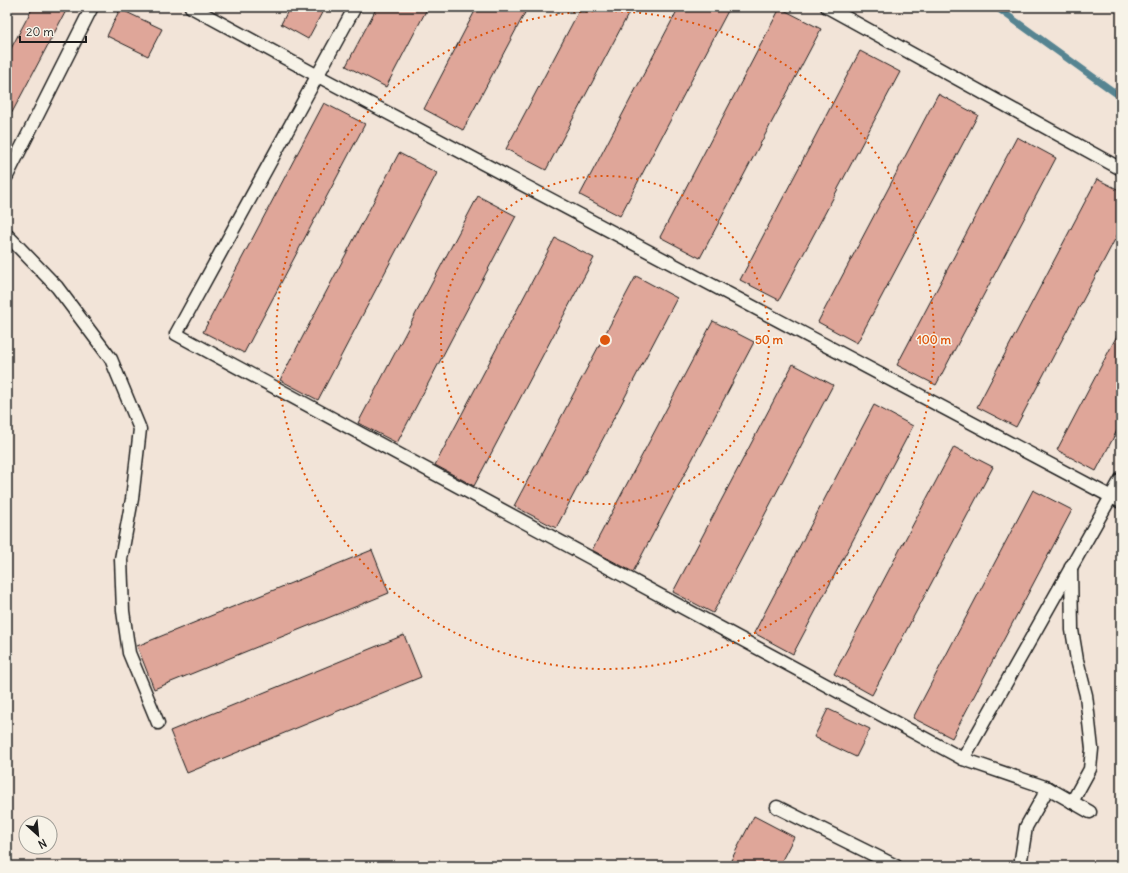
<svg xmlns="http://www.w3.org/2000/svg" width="1128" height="873" font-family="Delius,sans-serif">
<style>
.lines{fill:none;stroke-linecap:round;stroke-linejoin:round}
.stream{stroke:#578491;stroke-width:7}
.building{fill:#dfa699;stroke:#1c1c1c}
.service-casing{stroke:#1c1c1c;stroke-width:15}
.service{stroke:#f7f3e8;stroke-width:12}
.ring{fill:none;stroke:#de560d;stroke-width:2;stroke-dasharray:2 4}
.centre{fill:#de560d;stroke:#f7f3e8;stroke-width:2}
.ring-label{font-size:12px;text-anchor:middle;font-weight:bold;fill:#de560d;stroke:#f7f3e8;stroke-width:3;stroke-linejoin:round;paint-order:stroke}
</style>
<rect width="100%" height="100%" fill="#f2e4d8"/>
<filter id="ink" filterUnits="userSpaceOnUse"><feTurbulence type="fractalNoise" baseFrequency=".025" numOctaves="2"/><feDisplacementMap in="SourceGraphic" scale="8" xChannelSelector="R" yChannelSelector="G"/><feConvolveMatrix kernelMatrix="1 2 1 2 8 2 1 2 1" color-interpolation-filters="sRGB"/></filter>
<g filter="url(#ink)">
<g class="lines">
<path class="stream" d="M996,7L1121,97"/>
</g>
<g class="building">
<path d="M33,7H68L7,122V56Z"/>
<path d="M290,7H325L308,39L281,24Z"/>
<path d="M377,7H428L386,87L346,66Z"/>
<path d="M477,7H528L463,130L424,109Z"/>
<path d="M581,7H632L546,170L506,149Z"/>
<path d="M679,7H730L620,216L580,195Z"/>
<path d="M780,8L821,29L700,258L660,237Z"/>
<path d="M120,9L162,29L148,56L107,36Z"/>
<path d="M860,51L900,72L779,300L740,280Z"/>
<path d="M938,94L978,115L857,343L818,322Z"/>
<path d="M324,103L365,124L244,353L203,332Z"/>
<path d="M1017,137L1056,158L936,385L897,365Z"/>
<path d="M399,153L437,173L318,400L280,380Z"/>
<path d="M1097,179L1121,191V228L1016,427L977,407Z"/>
<path d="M478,196L516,216L397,443L358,423Z"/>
<path d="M555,238L594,258L474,486L435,465Z"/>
<path d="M636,276L677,298L556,528L514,506Z"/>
<path d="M713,321L754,342L633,572L592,550Z"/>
<path d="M1121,328V423L1096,471L1057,450Z"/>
<path d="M793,364L833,385L713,613L673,592Z"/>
<path d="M874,405L913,426L793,654L754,633Z"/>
<path d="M954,447L993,467L872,695L834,674Z"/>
<path d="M1033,490L1072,510L952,738L913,718Z"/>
<path d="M372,550L389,593L154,689L137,646Z"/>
<path d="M404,635L421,677L187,773L170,731Z"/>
<path d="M828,709L870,729L856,757L814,737Z"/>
<path d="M754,816L794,837L779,866H728Z"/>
</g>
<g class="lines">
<defs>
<g id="service">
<path d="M191,7L318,76L1121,502"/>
<path d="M355,7L176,334L963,759L1121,479"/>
<path d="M827,7L1121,169"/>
<path d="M7,176L92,7"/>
<path d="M7,235L57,287L111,359L140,429L132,499L121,559L123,611L129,653L158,723"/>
<path d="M1071,566L1072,630L1077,660L1086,695L1092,749L1090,769L1072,802"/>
<path d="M963,759L1048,788L1090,812"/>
<path d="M777,807L896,866"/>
<path d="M1020,866L1026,827L1048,788"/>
</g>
</defs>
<use href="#service" class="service-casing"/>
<use href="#service" class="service"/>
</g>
</g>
<g class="ring">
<circle cx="605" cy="340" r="164"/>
<circle cx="605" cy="340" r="329"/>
</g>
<circle cx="605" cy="340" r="6" class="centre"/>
<g class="ring-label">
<text x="769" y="344">50 m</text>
<text x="934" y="344">100 m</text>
</g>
<rect width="1128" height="873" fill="none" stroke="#f7f3e8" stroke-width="24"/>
<rect x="12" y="12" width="1104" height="849" fill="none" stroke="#1c1c1c" stroke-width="1.5" filter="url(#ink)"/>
<g transform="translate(38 835) rotate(153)"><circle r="19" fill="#f7f3e8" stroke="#9f9d96"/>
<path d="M0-3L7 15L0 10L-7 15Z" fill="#1c1c1c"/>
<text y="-6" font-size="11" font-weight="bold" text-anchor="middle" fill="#1c1c1c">N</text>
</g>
<path d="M20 36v6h66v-6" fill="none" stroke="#1c1c1c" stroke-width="2"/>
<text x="26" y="36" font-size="12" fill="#1c1c1c" stroke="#f7f3e8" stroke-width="3" paint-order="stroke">20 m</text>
</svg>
